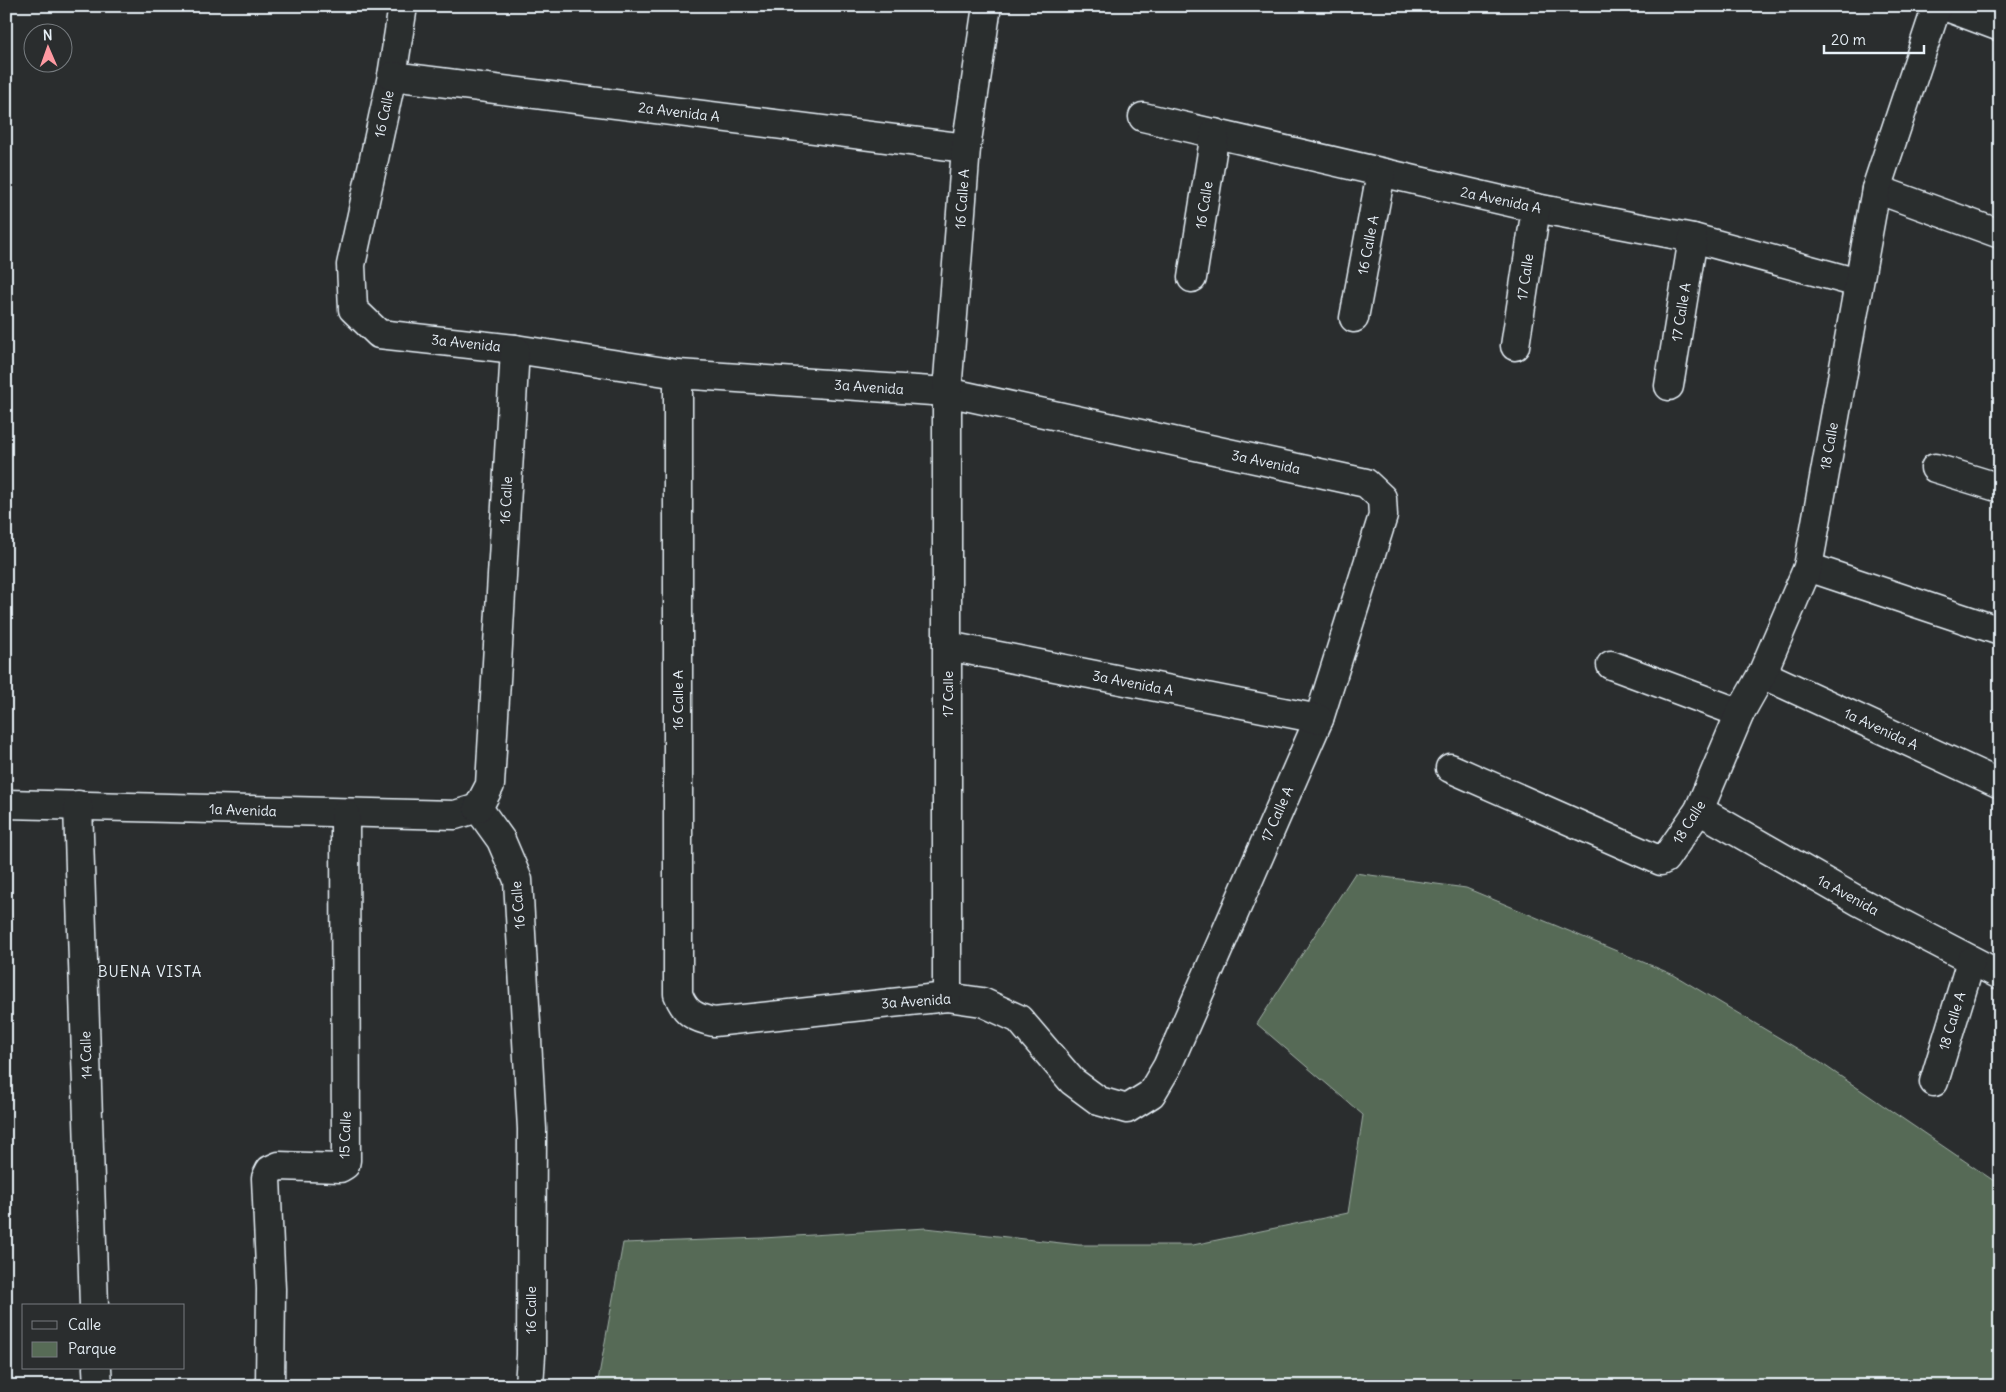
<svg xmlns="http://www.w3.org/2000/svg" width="2006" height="1392" font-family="Delius,sans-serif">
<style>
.green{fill:#576b56;stroke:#a0aea7}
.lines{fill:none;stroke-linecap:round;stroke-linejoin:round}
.minor-casing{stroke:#e8f1f8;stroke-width:31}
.minor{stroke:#2a2d2e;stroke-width:28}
.labels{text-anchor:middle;stroke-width:4;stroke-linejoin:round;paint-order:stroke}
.street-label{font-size:14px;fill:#e8f1f8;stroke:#2a2d2e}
.neighbourhood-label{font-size:15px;letter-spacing:1px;fill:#e8f1f8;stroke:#2a2d2e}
</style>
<rect width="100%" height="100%" fill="#2a2d2e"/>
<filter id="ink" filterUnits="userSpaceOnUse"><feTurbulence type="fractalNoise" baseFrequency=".02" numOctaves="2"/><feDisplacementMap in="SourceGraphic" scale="10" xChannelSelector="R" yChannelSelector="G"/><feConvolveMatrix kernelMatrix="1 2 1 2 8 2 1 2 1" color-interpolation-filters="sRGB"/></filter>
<g filter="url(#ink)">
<path class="green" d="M1355,873L1466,888L1674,975L1818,1061L2000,1185V1386H597L623,1243L763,1238L926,1228L1079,1245H1193L1348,1213L1363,1115L1257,1024Z"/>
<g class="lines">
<defs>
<g id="minor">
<path d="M403,6L392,76L351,265L353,309L379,334L515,349L678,374L947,392L1366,483L1382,498L1383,516L1319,719L1167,1067L1151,1094L1127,1109L1099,1101L1072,1081L1019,1019L982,1002L947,997L714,1022C695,1018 685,1013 678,994V374"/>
<path d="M1944,6L2000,27"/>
<path d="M392,76L966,148"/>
<path d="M1143,117L1536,208L1693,238L1858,283"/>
<path d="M1876,189L2000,234"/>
<path d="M1192,278L1215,133"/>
<path d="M1354,318L1381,173"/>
<path d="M1515,346L1536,208"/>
<path d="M1669,386L1693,238"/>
<path d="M1935,468L2000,488"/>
<path d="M1808,567L2000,631"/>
<path d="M948,646L1319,719"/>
<path d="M1611,665L1740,713"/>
<path d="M1762,674L2000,784"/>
<path d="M1450,768L1661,861L1665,859L1699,810L1740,713L1762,674L1808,567L1876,189L1937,6"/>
<path d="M6,804L455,815L478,808"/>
<path d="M78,805L94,1306"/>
<path d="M478,808L501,840L518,880L532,1129L531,1355L529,1386"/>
<path d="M478,808L490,785L515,349"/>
<path d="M1699,810L1860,902L2000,975"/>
<path d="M947,997V392L966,148L987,6"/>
<path d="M1934,1082L1971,961"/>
<path d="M97,1368L98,1386"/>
<path d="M270,1386L271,1289L266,1178L270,1170L279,1166L340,1168L345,1165L346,1160L345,813"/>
</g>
</defs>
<use href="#minor" class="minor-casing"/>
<use href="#minor" class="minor"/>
</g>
</g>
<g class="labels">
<g class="street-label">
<text transform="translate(679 112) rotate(7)" y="5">2a Avenida A</text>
<text transform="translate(384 114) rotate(-78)" y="5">16 Calle</text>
<text transform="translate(962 199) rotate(-86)" y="5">16 Calle A</text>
<text transform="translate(1501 200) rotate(12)" y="5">2a Avenida A</text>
<text transform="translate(1204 205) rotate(-81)" y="5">16 Calle</text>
<text transform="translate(1368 245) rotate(-79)" y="5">16 Calle A</text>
<text transform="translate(1525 277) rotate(-82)" y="5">17 Calle</text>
<text transform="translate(1681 312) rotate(-81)" y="5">17 Calle A</text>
<text transform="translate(466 343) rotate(6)" y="5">3a Avenida</text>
<text transform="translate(869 387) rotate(4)" y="5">3a Avenida</text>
<text transform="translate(1829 446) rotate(-80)" y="5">18 Calle</text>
<text transform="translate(1266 462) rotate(12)" y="5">3a Avenida</text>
<text transform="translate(506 500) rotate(-87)" y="5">16 Calle</text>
<text transform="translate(1133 683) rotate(11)" y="5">3a Avenida A</text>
<text transform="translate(948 694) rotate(-90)" y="5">17 Calle</text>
<text transform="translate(678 700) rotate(-90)" y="5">16 Calle A</text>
<text transform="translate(1881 729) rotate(25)" y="5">1a Avenida A</text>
<text transform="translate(243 810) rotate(2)" y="5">1a Avenida</text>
<text transform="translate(1277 814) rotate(-66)" y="5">17 Calle A</text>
<text transform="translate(1689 822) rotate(-58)" y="5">18 Calle</text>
<text transform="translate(1848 895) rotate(29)" y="5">1a Avenida</text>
<text transform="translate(518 905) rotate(-95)" y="5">16 Calle</text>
<text transform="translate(916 1001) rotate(-4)" y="5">3a Avenida</text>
<text transform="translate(1952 1021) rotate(-73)" y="5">18 Calle A</text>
<text transform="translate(86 1055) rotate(-92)" y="5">14 Calle</text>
<text transform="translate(345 1135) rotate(-88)" y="5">15 Calle</text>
<text transform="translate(531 1310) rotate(-90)" y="5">16 Calle</text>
</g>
<g class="neighbourhood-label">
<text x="150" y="977">BUENA VISTA</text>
</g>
</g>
<rect width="2006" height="1392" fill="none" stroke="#2a2d2e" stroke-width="25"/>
<rect x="12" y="12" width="1981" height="1367" fill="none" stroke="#e8f1f8" stroke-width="2" filter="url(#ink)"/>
<rect x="22" y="1304" width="162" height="65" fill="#2a2d2e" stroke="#767b7f"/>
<rect x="32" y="1321" width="25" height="8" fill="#2a2d2e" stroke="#767b7f"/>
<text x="68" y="1330" font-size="15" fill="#e8f1f8">Calle</text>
<rect x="32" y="1342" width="25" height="15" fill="#576b56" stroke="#767b7f"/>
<text x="68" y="1354" font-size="15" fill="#e8f1f8">Parque</text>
<g transform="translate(48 48) rotate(358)"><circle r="24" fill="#2a2d2e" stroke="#767b7f"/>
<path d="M0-4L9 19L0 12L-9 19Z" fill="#ff9aa2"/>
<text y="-8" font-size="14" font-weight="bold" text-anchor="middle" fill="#e8f1f8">N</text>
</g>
<path d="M1824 45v8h100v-8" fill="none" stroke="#e8f1f8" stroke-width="2.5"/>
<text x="1831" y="45" font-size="15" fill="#e8f1f8" stroke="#2a2d2e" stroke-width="4" paint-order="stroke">20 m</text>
</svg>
